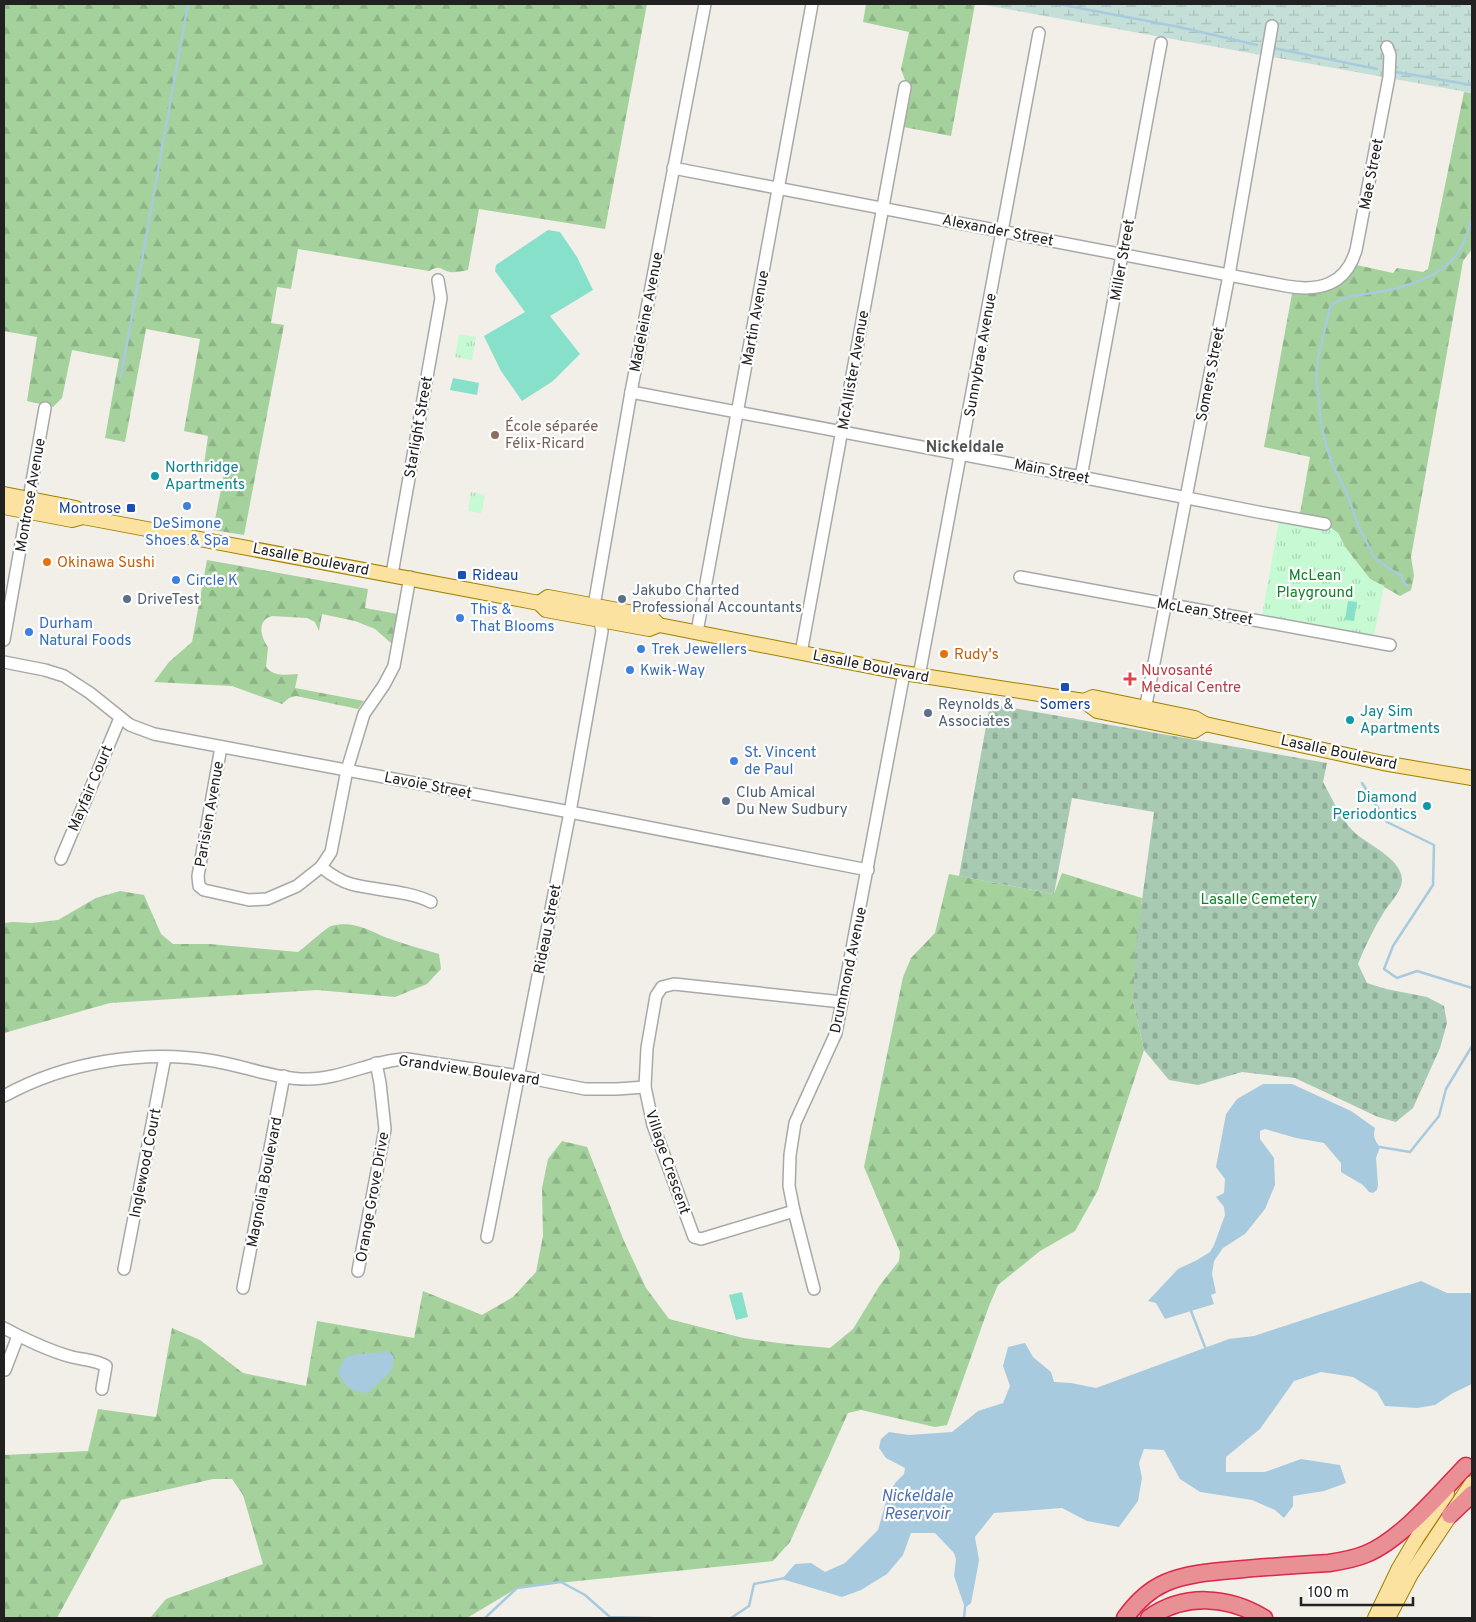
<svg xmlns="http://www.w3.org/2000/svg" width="1476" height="1622" font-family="Overpass,sans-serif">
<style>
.forest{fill:url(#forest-firs)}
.wetland{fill:url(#wetland-marsh)}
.cemetery{fill:url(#cemetery-stones)}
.park{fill:url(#park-tufts)}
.pitch{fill:#86e0ca}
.water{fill:#a8cadf}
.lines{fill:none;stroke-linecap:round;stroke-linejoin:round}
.stream{stroke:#a8cadf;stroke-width:2.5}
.minor-casing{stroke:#a8a8a8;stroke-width:14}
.major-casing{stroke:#9e8100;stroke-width:16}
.highway-casing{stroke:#dd274b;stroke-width:19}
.minor{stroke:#fff;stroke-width:11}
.major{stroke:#fce2a1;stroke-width:14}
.highway{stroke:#e89093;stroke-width:16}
.education-dot{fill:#8d6e63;stroke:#fff;stroke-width:2}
.culture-dot{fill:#0f9aa8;stroke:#fff;stroke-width:2}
.shop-dot{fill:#3f7fe0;stroke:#fff;stroke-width:2}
.transit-dot{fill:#1a4fb4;stroke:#fff;stroke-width:2}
.food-dot{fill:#e8710a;stroke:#fff;stroke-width:2}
.service-dot{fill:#5c6f8a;stroke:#fff;stroke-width:2}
.health-dot{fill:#e0444e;stroke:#fff;stroke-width:2}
.labels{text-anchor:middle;stroke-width:4.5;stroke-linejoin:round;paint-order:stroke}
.street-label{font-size:15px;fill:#212121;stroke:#fff}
.education-label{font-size:15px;fill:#785e54;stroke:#fff;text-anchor:start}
.culture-label{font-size:15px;fill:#0d838f;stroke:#fff;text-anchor:start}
.transit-label{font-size:15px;fill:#164399;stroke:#fff;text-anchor:end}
.shop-label{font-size:15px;fill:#366cbe;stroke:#fff;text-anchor:start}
.food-label{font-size:15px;fill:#c56008;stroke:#fff;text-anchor:start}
.park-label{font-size:15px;fill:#0b8327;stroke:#fff}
.service-label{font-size:15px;fill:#4e5e75;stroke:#fff;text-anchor:start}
.health-label{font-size:15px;fill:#be3a42;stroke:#fff;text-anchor:start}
.neighbourhood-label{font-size:16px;font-weight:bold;fill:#545454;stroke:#fff}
.water-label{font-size:16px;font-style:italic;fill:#4b70b2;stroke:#fff}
</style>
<defs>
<pattern id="forest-firs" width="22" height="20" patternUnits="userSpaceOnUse" patternTransform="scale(1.25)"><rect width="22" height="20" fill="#a4d19c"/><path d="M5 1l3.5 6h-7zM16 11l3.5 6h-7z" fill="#8db386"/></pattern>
<pattern id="wetland-marsh" width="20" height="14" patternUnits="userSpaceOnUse" patternTransform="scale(1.25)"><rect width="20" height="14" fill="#c4dfd7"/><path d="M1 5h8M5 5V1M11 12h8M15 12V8" fill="none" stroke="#a8bfb8"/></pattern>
<pattern id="cemetery-stones" width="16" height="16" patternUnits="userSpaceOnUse" patternTransform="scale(1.25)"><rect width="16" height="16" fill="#a8cab3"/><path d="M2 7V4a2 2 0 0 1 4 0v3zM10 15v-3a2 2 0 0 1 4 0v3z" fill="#90ad9a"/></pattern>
<pattern id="park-tufts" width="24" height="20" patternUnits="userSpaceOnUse" patternTransform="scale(1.25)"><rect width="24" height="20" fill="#c6fad2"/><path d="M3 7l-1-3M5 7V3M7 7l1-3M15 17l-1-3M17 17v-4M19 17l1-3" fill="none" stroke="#aad6b4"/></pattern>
</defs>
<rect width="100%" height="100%" fill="#f1efe8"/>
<g class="forest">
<path d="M4,4H647L605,229L479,209L468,270C463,271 454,273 450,272C440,270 441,264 429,271L298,249L291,289L277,287L271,323L284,325L244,535L213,530L225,469L204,465L208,436L184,431L200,339L146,329L125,442L105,438L119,359L72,350L62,398L53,407L27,401L37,337L4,331Z"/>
<path d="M866,4H975L951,136L898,126L906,83L901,69L909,32L863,22Z"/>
<path d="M1464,92L1472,93V249L1463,261L1414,540L1411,557L1414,576L1411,590L1400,596L1370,579L1345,547L1338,533L1299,519L1310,457L1264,447L1293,288L1323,287L1352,264L1393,273L1397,268L1423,272L1428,269Z"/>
<path d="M207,560L368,589L365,608L398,614L392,644L375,629L355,621L322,614L319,631L315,622L307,618L272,616C256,620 261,638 268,647L266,667C274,677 286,675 298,674L295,688L364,701L358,709L296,696L289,698L282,704L232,686L154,682L169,662L192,642Z"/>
<path d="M1062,873L1142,898L1133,1001L1144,1050L1098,1190L1075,1231L1040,1251L998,1285L989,1306L947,1425L935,1427L861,1410L848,1413L790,1542L773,1561L519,1587L467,1618H150L166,1599L263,1564L243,1495L232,1479H213L121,1500L57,1618H4V1455L88,1451L98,1409L156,1417L172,1328L200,1340L243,1373L306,1386L317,1321L414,1338L423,1291L482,1315L513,1297L536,1272L543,1236L542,1188L548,1159L562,1141L587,1147L624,1241L646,1288L669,1319L743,1338L786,1344L830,1348L853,1329L880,1285L899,1261L900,1252L864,1167L903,977L911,958L935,933L949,874L1054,894Z"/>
<path d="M120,891L144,895L161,934L173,944H209L298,952C304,948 327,927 331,926C352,920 369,930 387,938C404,944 422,949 439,954L441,969L427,984L395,997L317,990L110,1003L4,1033V923L13,922L32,923L58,920L96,898Z"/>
</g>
<path class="wetland" d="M979,4H1472V93Z"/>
<path class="cemetery" d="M990,704L1327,763L1323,782C1332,798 1340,818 1353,831C1367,845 1409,861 1401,886C1398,895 1389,904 1384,912C1374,928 1365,946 1358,964L1367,983L1386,989L1427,997L1444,1006L1447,1023L1440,1048L1413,1108L1396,1122L1378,1117L1295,1078L1242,1072L1198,1085L1169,1080L1144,1050L1133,1001L1136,944L1154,812L1072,798L1054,894L959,876Z"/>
<g class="park">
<path d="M459,334L476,337L472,360L455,357Z"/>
<path d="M471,492L485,495L481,513L468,511Z"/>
<path d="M1280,515L1325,523L1338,533L1345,547L1370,579L1384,586L1373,641L1261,621Z"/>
</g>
<g class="pitch">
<path d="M548,230L560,232L577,257L593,290L550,316L580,354L553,381L522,401L501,371L484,336L525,312L495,271L496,265Z"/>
<path d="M453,378L479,383L477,395L450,390Z"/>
<path d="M1348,601L1357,602L1354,621L1345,620Z"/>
<path d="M742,1292L748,1317L736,1320L729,1295Z"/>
</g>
<g class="water">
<path d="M1263,1084H1292L1351,1111L1375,1128C1373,1136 1374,1140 1380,1147L1376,1158L1378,1185L1377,1190L1373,1193L1369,1192L1363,1185L1341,1172V1163L1324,1143L1296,1138L1265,1129L1260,1131V1139L1274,1158L1275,1185L1265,1209L1245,1234L1223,1248L1214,1261L1212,1274L1216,1293L1211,1295L1214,1304L1165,1319L1156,1303L1148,1301L1178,1269L1197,1260L1210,1252L1214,1245L1225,1215L1224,1207L1216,1197L1224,1193L1225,1179L1216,1167L1226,1114L1237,1099Z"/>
<path d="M1421,1281L1447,1293H1472V1384L1453,1393L1435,1405L1417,1408L1385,1406L1377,1392L1353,1377L1321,1372L1294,1381L1260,1429L1226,1457V1472H1265L1301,1459L1340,1465L1346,1483L1324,1491L1293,1496V1506L1284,1518L1275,1510L1252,1500L1200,1492L1180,1479L1164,1450L1144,1449L1139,1463L1142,1478L1138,1501L1119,1527L1087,1521L1062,1508L994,1513L975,1537L979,1560L976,1577L971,1603L965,1608L954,1576L956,1559L954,1553L935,1533H911L903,1555L887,1574L861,1590L842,1597L782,1579L795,1564L811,1563L825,1572L845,1563L878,1530L888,1494L896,1482L904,1474L905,1468L886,1458L879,1448L881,1439L889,1432L909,1435L952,1432L978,1411L1003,1403L1010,1386L1003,1366L1008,1347L1025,1343L1033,1357L1051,1372L1054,1382L1071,1383L1096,1388L1229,1339L1254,1336Z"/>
<path d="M386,1352L390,1353L394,1357L392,1370L368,1393C352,1392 344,1387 338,1371L346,1357L358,1354Z"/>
</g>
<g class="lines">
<g class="stream">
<path d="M1058,4L1179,27L1257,45"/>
<path d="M1273,48L1377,69"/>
<path d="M1396,72L1472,85"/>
<path d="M121,377L188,4"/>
<path d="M1408,586L1402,581V576L1388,568L1374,557L1358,525L1346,491L1332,464L1324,437L1320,418L1319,395L1316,380L1318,358L1330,307C1339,297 1353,296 1365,294C1395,290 1439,280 1458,253C1465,243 1468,230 1472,218"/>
<path d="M1362,783L1387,822L1434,845L1433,885L1393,946L1384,969L1397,978L1417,971L1472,988"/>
<path d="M1380,1147L1410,1152L1439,1116L1446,1089L1472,1046"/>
<path d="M1191,1311L1205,1347"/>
<path d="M485,1618L517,1588L561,1582L585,1595L610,1617L651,1618"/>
<path d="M731,1618L749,1606L754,1584L785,1578"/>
<path d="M964,1618L965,1607"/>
</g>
<defs>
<g id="minor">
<path d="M673,168L1286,286C1319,292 1346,285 1356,250L1389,77L1390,55L1387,47"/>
<path d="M631,392L1081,477L1258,512L1325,524"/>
<path d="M1081,477L1161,43"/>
<path d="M392,574L441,298L438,280"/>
<path d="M1020,577L1390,645"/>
<path d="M697,632L812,4"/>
<path d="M4,640L45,408"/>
<path d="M801,653L905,87"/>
<path d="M4,662L45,670L64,676L90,693L130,725L154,734L570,812L868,870"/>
<path d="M919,676L1039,33"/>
<path d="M1144,715L1229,275L1272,26"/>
<path d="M221,747L198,876L199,886L204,890L249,900L267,899L297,886L321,867L331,852L347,770L364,714L384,685L394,666L410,577"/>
<path d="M61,859L120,718"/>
<path d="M321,867C330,874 340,881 351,884C377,891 406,890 431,902"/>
<path d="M4,1096C65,1062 145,1049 214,1061C244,1066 276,1079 307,1079C342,1079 373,1060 407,1059L519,1076L585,1089H617L645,1087"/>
<path d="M794,1211L701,1239L694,1237L653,1125L645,1087L647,1048L656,996L662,987L674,984L842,1002"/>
<path d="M487,1237L570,812L602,631L595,600L631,392L705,4"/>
<path d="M124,1269L165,1057"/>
<path d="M358,1271L385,1129L380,1083L376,1063"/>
<path d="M243,1288L284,1076"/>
<path d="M814,1289L794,1211L789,1186L790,1155L795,1123L836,1033L904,673"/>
<path d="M4,1328C22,1338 52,1352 72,1357C84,1360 96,1360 106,1366L102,1389"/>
<path d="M5,1370L18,1336"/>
</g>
<g id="major">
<path d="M4,494L76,508L83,517"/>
<path d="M4,507L72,520L83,517L539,603L546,610L649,629L659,625"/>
<path d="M539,603L548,597L650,616L659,625L904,673L1084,701L1097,711L1194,731L1205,724"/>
<path d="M1084,701L1093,697L1195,718L1205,724L1383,763L1472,778"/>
<path d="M1375,1618L1399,1568L1418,1536L1447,1493"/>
<path d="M1388,1618L1411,1574L1472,1483"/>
</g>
<g id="highway">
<path d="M1450,1515L1472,1494"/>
<path d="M1125,1618C1135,1604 1149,1590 1165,1583C1186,1574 1210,1572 1233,1570C1265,1567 1297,1565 1329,1563C1342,1561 1354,1559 1366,1554C1401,1540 1440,1493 1466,1466"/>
<path d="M1149,1618C1184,1593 1228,1596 1264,1618"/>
</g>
</defs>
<use href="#minor" class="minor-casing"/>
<use href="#major" class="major-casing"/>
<use href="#highway" class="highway-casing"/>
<use href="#minor" class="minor"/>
<use href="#major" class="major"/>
<use href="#highway" class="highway"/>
</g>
<circle class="education-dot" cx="495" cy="435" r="5"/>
<g class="culture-dot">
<circle cx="155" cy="476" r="5"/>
<circle cx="1350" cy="720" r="5"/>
<circle cx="1427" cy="806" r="5"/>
</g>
<g class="shop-dot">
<circle cx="187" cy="506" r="5"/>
<circle cx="176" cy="580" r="5"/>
<circle cx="460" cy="618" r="5"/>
<circle cx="29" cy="632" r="5"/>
<circle cx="641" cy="649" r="5"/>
<circle cx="630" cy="670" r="5"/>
<circle cx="734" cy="761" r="5"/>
</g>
<g class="transit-dot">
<rect x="126" y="503" width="10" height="10" rx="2.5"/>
<rect x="457" y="570" width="10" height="10" rx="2.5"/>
<rect x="1060" y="682" width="10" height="10" rx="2.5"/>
</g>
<g class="food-dot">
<circle cx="47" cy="562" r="5"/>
<circle cx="944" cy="654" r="5"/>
</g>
<g class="service-dot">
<circle cx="127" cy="599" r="5"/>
<circle cx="622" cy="599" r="5"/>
<circle cx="928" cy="713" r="5"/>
<circle cx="726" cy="801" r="5"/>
</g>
<path class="health-dot" d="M1127.5 671.5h5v5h5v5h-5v5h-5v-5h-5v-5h5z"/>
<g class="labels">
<g class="street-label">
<text transform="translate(1371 174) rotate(-79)" y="5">Mae Street</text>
<text transform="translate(998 230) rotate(11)" y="5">Alexander Street</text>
<text transform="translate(1122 260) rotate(-80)" y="5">Miller Street</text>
<text transform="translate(646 312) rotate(-79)" y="5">Madeleine Avenue</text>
<text transform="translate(755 318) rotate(-80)" y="5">Martin Avenue</text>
<text transform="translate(980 355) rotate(-80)" y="5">Sunnybrae Avenue</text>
<text transform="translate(853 370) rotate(-80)" y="5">McAllister Avenue</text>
<text transform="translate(1210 374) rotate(-79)" y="5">Somers Street</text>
<text transform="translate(418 427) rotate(-80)" y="5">Starlight Street</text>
<text transform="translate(1052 471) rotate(11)" y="5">Main Street</text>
<text transform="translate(30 495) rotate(-80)" y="5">Montrose Avenue</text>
<text transform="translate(311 559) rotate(11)" y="5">Lasalle Boulevard</text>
<text transform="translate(1205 611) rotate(10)" y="5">McLean Street</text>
<text transform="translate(871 666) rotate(11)" y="5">Lasalle Boulevard</text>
<text transform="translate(1339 752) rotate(12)" y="5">Lasalle Boulevard</text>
<text transform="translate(428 785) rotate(11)" y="5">Lavoie Street</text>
<text transform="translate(90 788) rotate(-67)" y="5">Mayfair Court</text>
<text transform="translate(209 814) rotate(-80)" y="5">Parisien Avenue</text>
<text transform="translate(547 929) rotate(-79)" y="5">Rideau Street</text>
<text transform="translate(848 970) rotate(-78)" y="5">Drummond Avenue</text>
<text transform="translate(469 1070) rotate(8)" y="5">Grandview Boulevard</text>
<text transform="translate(668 1162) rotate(71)" y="5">Village Crescent</text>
<text transform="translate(145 1163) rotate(-79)" y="5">Inglewood Court</text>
<text transform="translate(264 1182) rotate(-79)" y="5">Magnolia Boulevard</text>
<text transform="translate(372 1197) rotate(-80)" y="5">Orange Grove Drive</text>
</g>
<g class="education-label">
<text x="505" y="431">École séparée<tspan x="505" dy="17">Félix-Ricard</tspan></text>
</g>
<g class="culture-label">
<text x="165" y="472">Northridge<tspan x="165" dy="17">Apartments</tspan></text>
<text x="1360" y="716">Jay Sim<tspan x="1360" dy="17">Apartments</tspan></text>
<text x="1417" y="802" text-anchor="end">Diamond<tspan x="1417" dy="17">Periodontics</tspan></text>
</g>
<g class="transit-label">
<text x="121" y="513">Montrose</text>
<text x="472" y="580" text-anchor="start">Rideau</text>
<text x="1065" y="709" text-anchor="middle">Somers</text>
</g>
<g class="shop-label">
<text x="187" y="528" text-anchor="middle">DeSimone<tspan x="187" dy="17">Shoes &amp; Spa</tspan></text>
<text x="186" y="585">Circle K</text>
<text x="470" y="614">This &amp;<tspan x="470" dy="17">That Blooms</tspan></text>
<text x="39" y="628">Durham<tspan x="39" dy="17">Natural Foods</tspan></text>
<text x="651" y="654">Trek Jewellers</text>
<text x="640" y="675">Kwik-Way</text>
<text x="744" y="757">St. Vincent<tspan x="744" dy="17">de Paul</tspan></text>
</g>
<g class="food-label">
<text x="57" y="567">Okinawa Sushi</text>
<text x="954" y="659">Rudy's</text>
</g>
<g class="park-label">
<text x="1315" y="580">McLean<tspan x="1315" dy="17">Playground</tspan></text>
<text x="1259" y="904">Lasalle Cemetery</text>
</g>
<g class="service-label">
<text x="632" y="595">Jakubo Charted<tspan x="632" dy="17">Professional Accountants</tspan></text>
<text x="137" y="604">DriveTest</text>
<text x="938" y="709">Reynolds &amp;<tspan x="938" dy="17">Associates</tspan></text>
<text x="736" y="797">Club Amical<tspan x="736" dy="17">Du New Sudbury</tspan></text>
</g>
<g class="health-label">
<text x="1141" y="675">Nuvosanté<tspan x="1141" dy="17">Medical Centre</tspan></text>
</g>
<g class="neighbourhood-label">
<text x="965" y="452">Nickeldale</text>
</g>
<g class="water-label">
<text x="917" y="1501">Nickeldale<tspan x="917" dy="18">Reservoir</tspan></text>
</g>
</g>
<rect width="1476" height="1622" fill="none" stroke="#212121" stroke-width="10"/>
<path d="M1301 1597v8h112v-8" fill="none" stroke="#212121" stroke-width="2.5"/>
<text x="1308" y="1597" font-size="15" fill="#212121" stroke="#ffffff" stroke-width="4" paint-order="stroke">100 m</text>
</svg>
